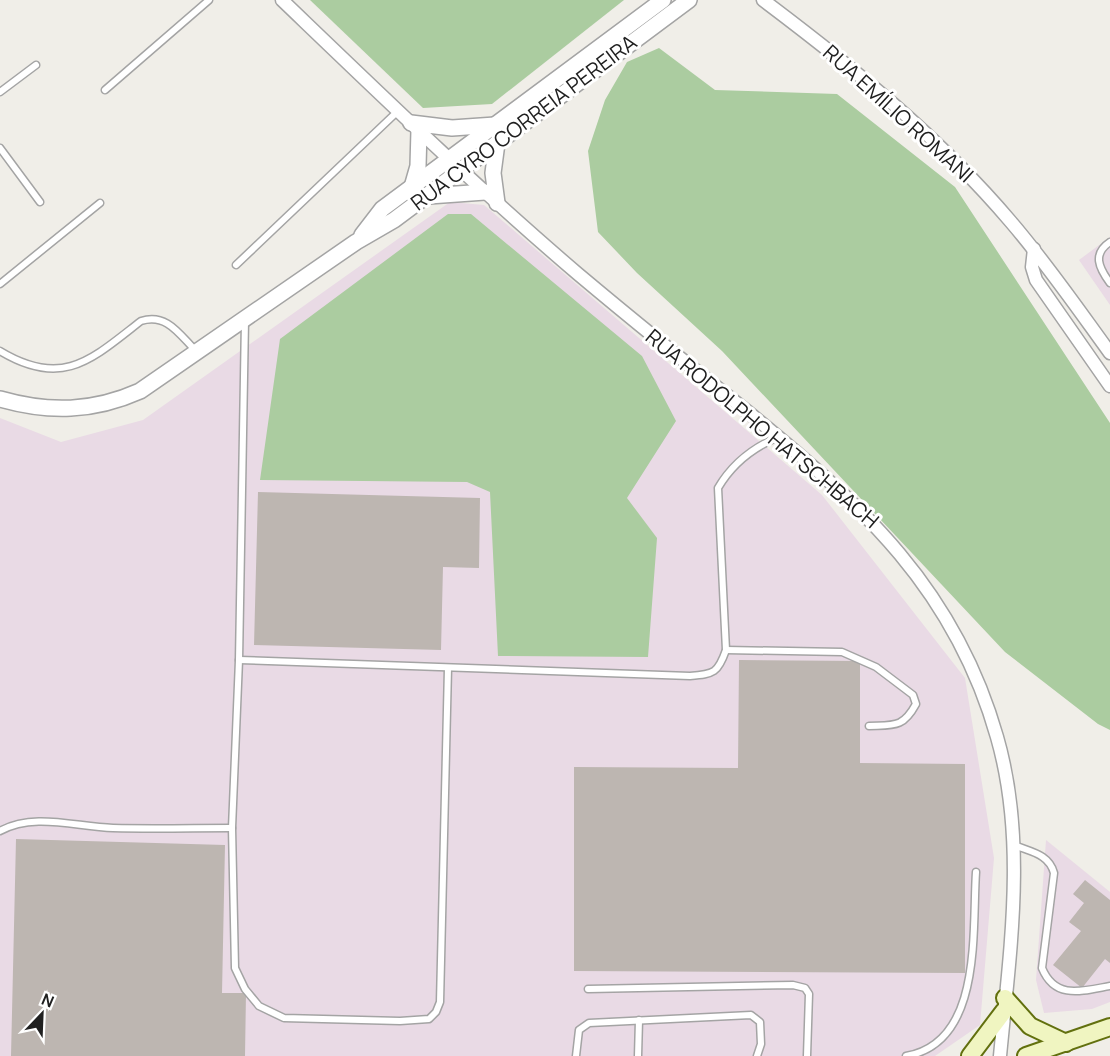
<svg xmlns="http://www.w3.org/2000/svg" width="1110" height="1056" font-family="Manrope,sans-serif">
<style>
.industrial{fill:#e9dae5}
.forest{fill:#abcca0}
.building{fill:#bdb6b1}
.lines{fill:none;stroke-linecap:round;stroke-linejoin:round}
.service-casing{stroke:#a4a4a4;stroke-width:9}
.minor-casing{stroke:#a4a4a4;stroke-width:15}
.tertiary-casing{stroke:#a4a4a4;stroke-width:18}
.secondary-casing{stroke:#62700e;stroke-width:20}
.service{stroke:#fff;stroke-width:6}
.minor{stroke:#fff;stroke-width:12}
.tertiary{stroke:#fff;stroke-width:15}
.secondary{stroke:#f0f5c1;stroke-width:16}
.labels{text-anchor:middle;stroke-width:6;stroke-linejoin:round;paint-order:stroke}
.street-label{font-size:21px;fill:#202020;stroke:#fff}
</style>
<rect width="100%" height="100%" fill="#f0eee8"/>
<g class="industrial">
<path d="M450,202L484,205L822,495L965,678L994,858L980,1025L935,1056H0V418L61,442L143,420Z"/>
<path d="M1110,237V305L1079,260Z"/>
<path d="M1046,840L1110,892V1002L1092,1009L1044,1013L1036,980Z"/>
</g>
<g class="forest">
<path d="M310,0H624L492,104L423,108Z"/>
<path d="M659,48L715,90L837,94L955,187L1110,423V730L1098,724L1005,652L722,351L637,273L598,232L588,151L605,100L627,62Z"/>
<path d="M448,214H471L642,356L676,421L627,498L657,538L648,657L498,656L490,492L467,482L260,480L280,339Z"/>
</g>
<g class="building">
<path d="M258,492L480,498L479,568L443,567L441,650L254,645Z"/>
<path d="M739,660L860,661V763L965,764V973L574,971V767L738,768Z"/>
<path d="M16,839L225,845L222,993H246L245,1056H11Z"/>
<path d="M1085,880L1110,900V963L1105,959L1082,988L1053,965L1081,931L1069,922L1084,903L1073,894Z"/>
</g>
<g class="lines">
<defs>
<g id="service">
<path d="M105,90L209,0"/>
<path d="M0,92L36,65"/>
<path d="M0,148L40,202"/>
<path d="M1110,242C1092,254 1099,268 1110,283"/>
<path d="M236,265L398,111"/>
<path d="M0,284L100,203"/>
<path d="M245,320L239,660L232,828L235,968L245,989L259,1006L284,1018L400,1021L429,1019L436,1012L440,1002L448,668"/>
<path d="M0,351C63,389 92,359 141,321C167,313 179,334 196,351"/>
<path d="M726,650L842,652L876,667L913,695L916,704C903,728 894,725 869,726"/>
<path d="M239,660L690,676C714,674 718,673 726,650L718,488C732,464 752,448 778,437"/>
<path d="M0,831C34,812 76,827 113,828C153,829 193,828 232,828"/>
<path d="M1014,845C1031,852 1049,854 1054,873L1042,968C1055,1000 1082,991 1110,986"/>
<path d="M588,989L793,985L805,988L809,994L807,1056"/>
<path d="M576,1056L579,1030L589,1023L751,1015L760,1022L761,1044L757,1056"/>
<path d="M638,1056L639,1020"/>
<path d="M906,1056C983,1043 972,931 976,872"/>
</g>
<g id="minor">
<path d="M282,0C379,93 476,187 578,274C634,321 691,367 748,412C863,506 955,589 997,737C1027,841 1010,950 1000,1056"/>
<path d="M763,0C852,67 939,137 1011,222C1047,264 1078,309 1110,353"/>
<path d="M1034,249L1032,267L1036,280L1110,386"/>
</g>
<g id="tertiary">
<path d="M411,123L452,128L495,125"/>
<path d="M497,143L493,173L497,203"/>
<path d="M412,187L418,166L419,130"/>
<path d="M429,196L485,192"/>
<path d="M362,235L382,209L663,0"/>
<path d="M0,399C49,413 93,412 140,391L356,242L394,220L689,0"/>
</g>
<g id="secondary">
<path d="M1005,998L1030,1026L1066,1043"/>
<path d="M970,1056L1004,1011"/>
<path d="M1026,1056L1110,1027"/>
</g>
</defs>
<use href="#service" class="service-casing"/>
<use href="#minor" class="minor-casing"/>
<use href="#tertiary" class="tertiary-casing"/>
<use href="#secondary" class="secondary-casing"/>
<use href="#service" class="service"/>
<use href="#minor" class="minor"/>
<use href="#tertiary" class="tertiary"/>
<use href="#secondary" class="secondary"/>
</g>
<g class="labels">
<g class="street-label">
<text transform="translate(898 114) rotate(42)" y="7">RUA EMÍLIO ROMANI</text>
<text transform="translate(524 123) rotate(-37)" y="7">RUA CYRO CORREIA PEREIRA</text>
<text transform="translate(762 429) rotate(40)" y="7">RUA RODOLPHO HATSCHBACH</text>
</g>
</g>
<g transform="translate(42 1014) rotate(23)" stroke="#ffffff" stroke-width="4.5" paint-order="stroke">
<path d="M0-4.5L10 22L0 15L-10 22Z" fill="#202020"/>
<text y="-9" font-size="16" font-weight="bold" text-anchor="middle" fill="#202020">N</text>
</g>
</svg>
